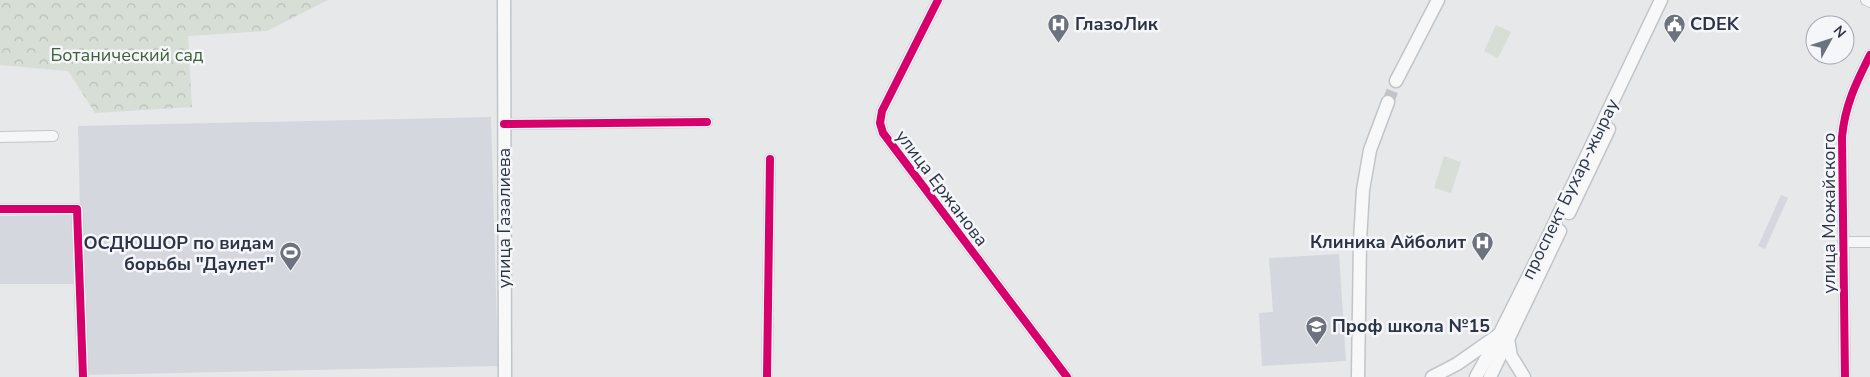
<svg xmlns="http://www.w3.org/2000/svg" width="1870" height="377" font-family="'Nunito Sans',sans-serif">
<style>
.built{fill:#d4d7dd}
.park{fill:url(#park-crowns)}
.pitch{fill:#d6ded6}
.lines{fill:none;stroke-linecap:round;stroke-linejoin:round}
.major-tunnel{stroke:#c1c4c9;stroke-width:12;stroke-dasharray:12 6;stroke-linecap:butt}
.minor-casing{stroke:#c4c6c8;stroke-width:12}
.major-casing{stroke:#c2c5c8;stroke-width:15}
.minor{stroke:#f5f6f7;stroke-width:10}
.major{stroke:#f8f8f8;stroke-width:12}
.cycleway-casing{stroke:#f4f6f9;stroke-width:11}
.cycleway{stroke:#d6006c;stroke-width:8}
.labels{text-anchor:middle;stroke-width:5;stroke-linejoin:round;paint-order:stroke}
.poi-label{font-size:18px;font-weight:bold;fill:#2b3445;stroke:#f4f6f9;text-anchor:start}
.park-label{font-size:18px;fill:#3f6138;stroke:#f4f6f9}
.street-label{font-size:18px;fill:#2b3445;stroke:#f4f6f9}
</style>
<defs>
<pattern id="park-crowns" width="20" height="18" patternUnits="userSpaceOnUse" patternTransform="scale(1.25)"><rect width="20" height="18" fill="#d6ded6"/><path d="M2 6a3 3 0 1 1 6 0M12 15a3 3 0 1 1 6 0" fill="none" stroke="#b8bfb9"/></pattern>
</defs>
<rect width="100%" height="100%" fill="#e6e8ea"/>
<g class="built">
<path d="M491,117L498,366L84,375L78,126Z"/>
<path d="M1781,195L1788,198L1765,249L1758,246Z"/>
<path d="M72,215L73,284H0V216Z"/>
<path d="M1339,254L1346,361L1262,366L1259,313L1273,312L1269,258Z"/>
</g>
<path class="park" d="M0,0H328L267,31L188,36L192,107L95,113L68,71L0,65Z"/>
<g class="pitch">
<path d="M1496,25L1511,32L1498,58L1484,51Z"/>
<path d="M1444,156L1461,162L1451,193L1434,188Z"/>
</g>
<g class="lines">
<path class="major-tunnel" d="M1388,102L1396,81"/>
<defs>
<g id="minor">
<path d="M938,0L882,111L880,123L883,133L1067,377"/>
<path d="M1866,0L1870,2"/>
<path d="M504,124L707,122"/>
<path d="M0,137L53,136"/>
<path d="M0,209H77L83,377"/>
<path d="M1843,242H1870"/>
<path d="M767,377L770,159"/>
<path d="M1845,377L1842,137C1845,105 1856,83 1870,55"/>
</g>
<g id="major">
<path d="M504,0L505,377"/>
<path d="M1396,81L1438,0"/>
<path d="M1569,213L1609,129"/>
<path d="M1508,339L1511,356L1524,377"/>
<path d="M1358,377L1360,241L1363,190L1370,150L1388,102"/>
<path d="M1432,377L1457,364L1497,336"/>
<path d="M1476,377L1499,335L1545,243L1661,0"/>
<path d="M1490,377L1560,231"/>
</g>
</defs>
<use href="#minor" class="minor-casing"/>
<use href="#major" class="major-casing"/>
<use href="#minor" class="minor"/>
<use href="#major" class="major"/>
<defs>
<g id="cycleway">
<path d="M938,0L882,111L880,123L883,133L1067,377"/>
<path d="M504,124L707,122"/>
<path d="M0,209H77L83,377"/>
<path d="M767,377L770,159"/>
<path d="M1845,377L1842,137C1845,105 1856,83 1870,55"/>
</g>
</defs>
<use href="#cycleway" class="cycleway-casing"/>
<use href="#cycleway" class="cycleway"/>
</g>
<defs>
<symbol id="hospital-pin" viewBox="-11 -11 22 30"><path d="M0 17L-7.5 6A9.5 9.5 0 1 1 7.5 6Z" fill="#6c737f" stroke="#f4f6f9"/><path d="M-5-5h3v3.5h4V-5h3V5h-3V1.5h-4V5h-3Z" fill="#fff"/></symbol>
<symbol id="civic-pin" viewBox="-11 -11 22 30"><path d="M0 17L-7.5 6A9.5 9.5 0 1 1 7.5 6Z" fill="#6c737f" stroke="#f4f6f9"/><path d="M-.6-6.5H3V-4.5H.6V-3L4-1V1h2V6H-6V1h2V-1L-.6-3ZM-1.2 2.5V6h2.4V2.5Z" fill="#fff"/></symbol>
<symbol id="stadium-pin" viewBox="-11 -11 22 30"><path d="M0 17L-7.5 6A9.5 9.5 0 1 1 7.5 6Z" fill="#6c737f" stroke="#f4f6f9"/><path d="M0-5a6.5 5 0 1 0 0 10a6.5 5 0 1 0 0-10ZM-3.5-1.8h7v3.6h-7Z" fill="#fff"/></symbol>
<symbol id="university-pin" viewBox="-11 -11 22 30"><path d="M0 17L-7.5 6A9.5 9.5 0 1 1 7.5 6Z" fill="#6c737f" stroke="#f4f6f9"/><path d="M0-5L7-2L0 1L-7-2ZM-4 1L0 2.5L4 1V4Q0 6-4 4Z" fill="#fff"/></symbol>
</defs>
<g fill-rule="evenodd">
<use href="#hospital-pin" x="1046" y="12" width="25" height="34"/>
<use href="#civic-pin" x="1662" y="12" width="25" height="34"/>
<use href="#hospital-pin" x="1470" y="230" width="25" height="34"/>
<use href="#stadium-pin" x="278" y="240" width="25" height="34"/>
<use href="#university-pin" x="1304" y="314" width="25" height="34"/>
</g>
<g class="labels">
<g class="poi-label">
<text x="1075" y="30">ГлазоЛик</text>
<text x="1690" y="30">CDEK</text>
<text x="1466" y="248" text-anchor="end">Клиника Айболит</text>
<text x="274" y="249" text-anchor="end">ОСДЮШОР по видам<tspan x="274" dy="21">борьбы "Даулет"</tspan></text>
<text x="1332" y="332">Проф школа №15</text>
</g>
<g class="park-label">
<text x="127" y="61">Ботанический сад</text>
</g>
<g class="street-label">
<text transform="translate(942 188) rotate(53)" y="6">улица Ержанова</text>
<text transform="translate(1570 189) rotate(-64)" y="6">проспект Бухар-жырау</text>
<text transform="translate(1829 213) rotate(-90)" y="6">улица Можайского</text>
<text transform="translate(504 218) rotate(-90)" y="6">улица Газалиева</text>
</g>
</g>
<g transform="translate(1830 40) rotate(50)"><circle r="24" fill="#f4f6f9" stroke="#a4a8b1"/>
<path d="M0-4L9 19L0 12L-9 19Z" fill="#6c737f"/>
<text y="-8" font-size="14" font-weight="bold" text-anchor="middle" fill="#2b3445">N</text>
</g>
</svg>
